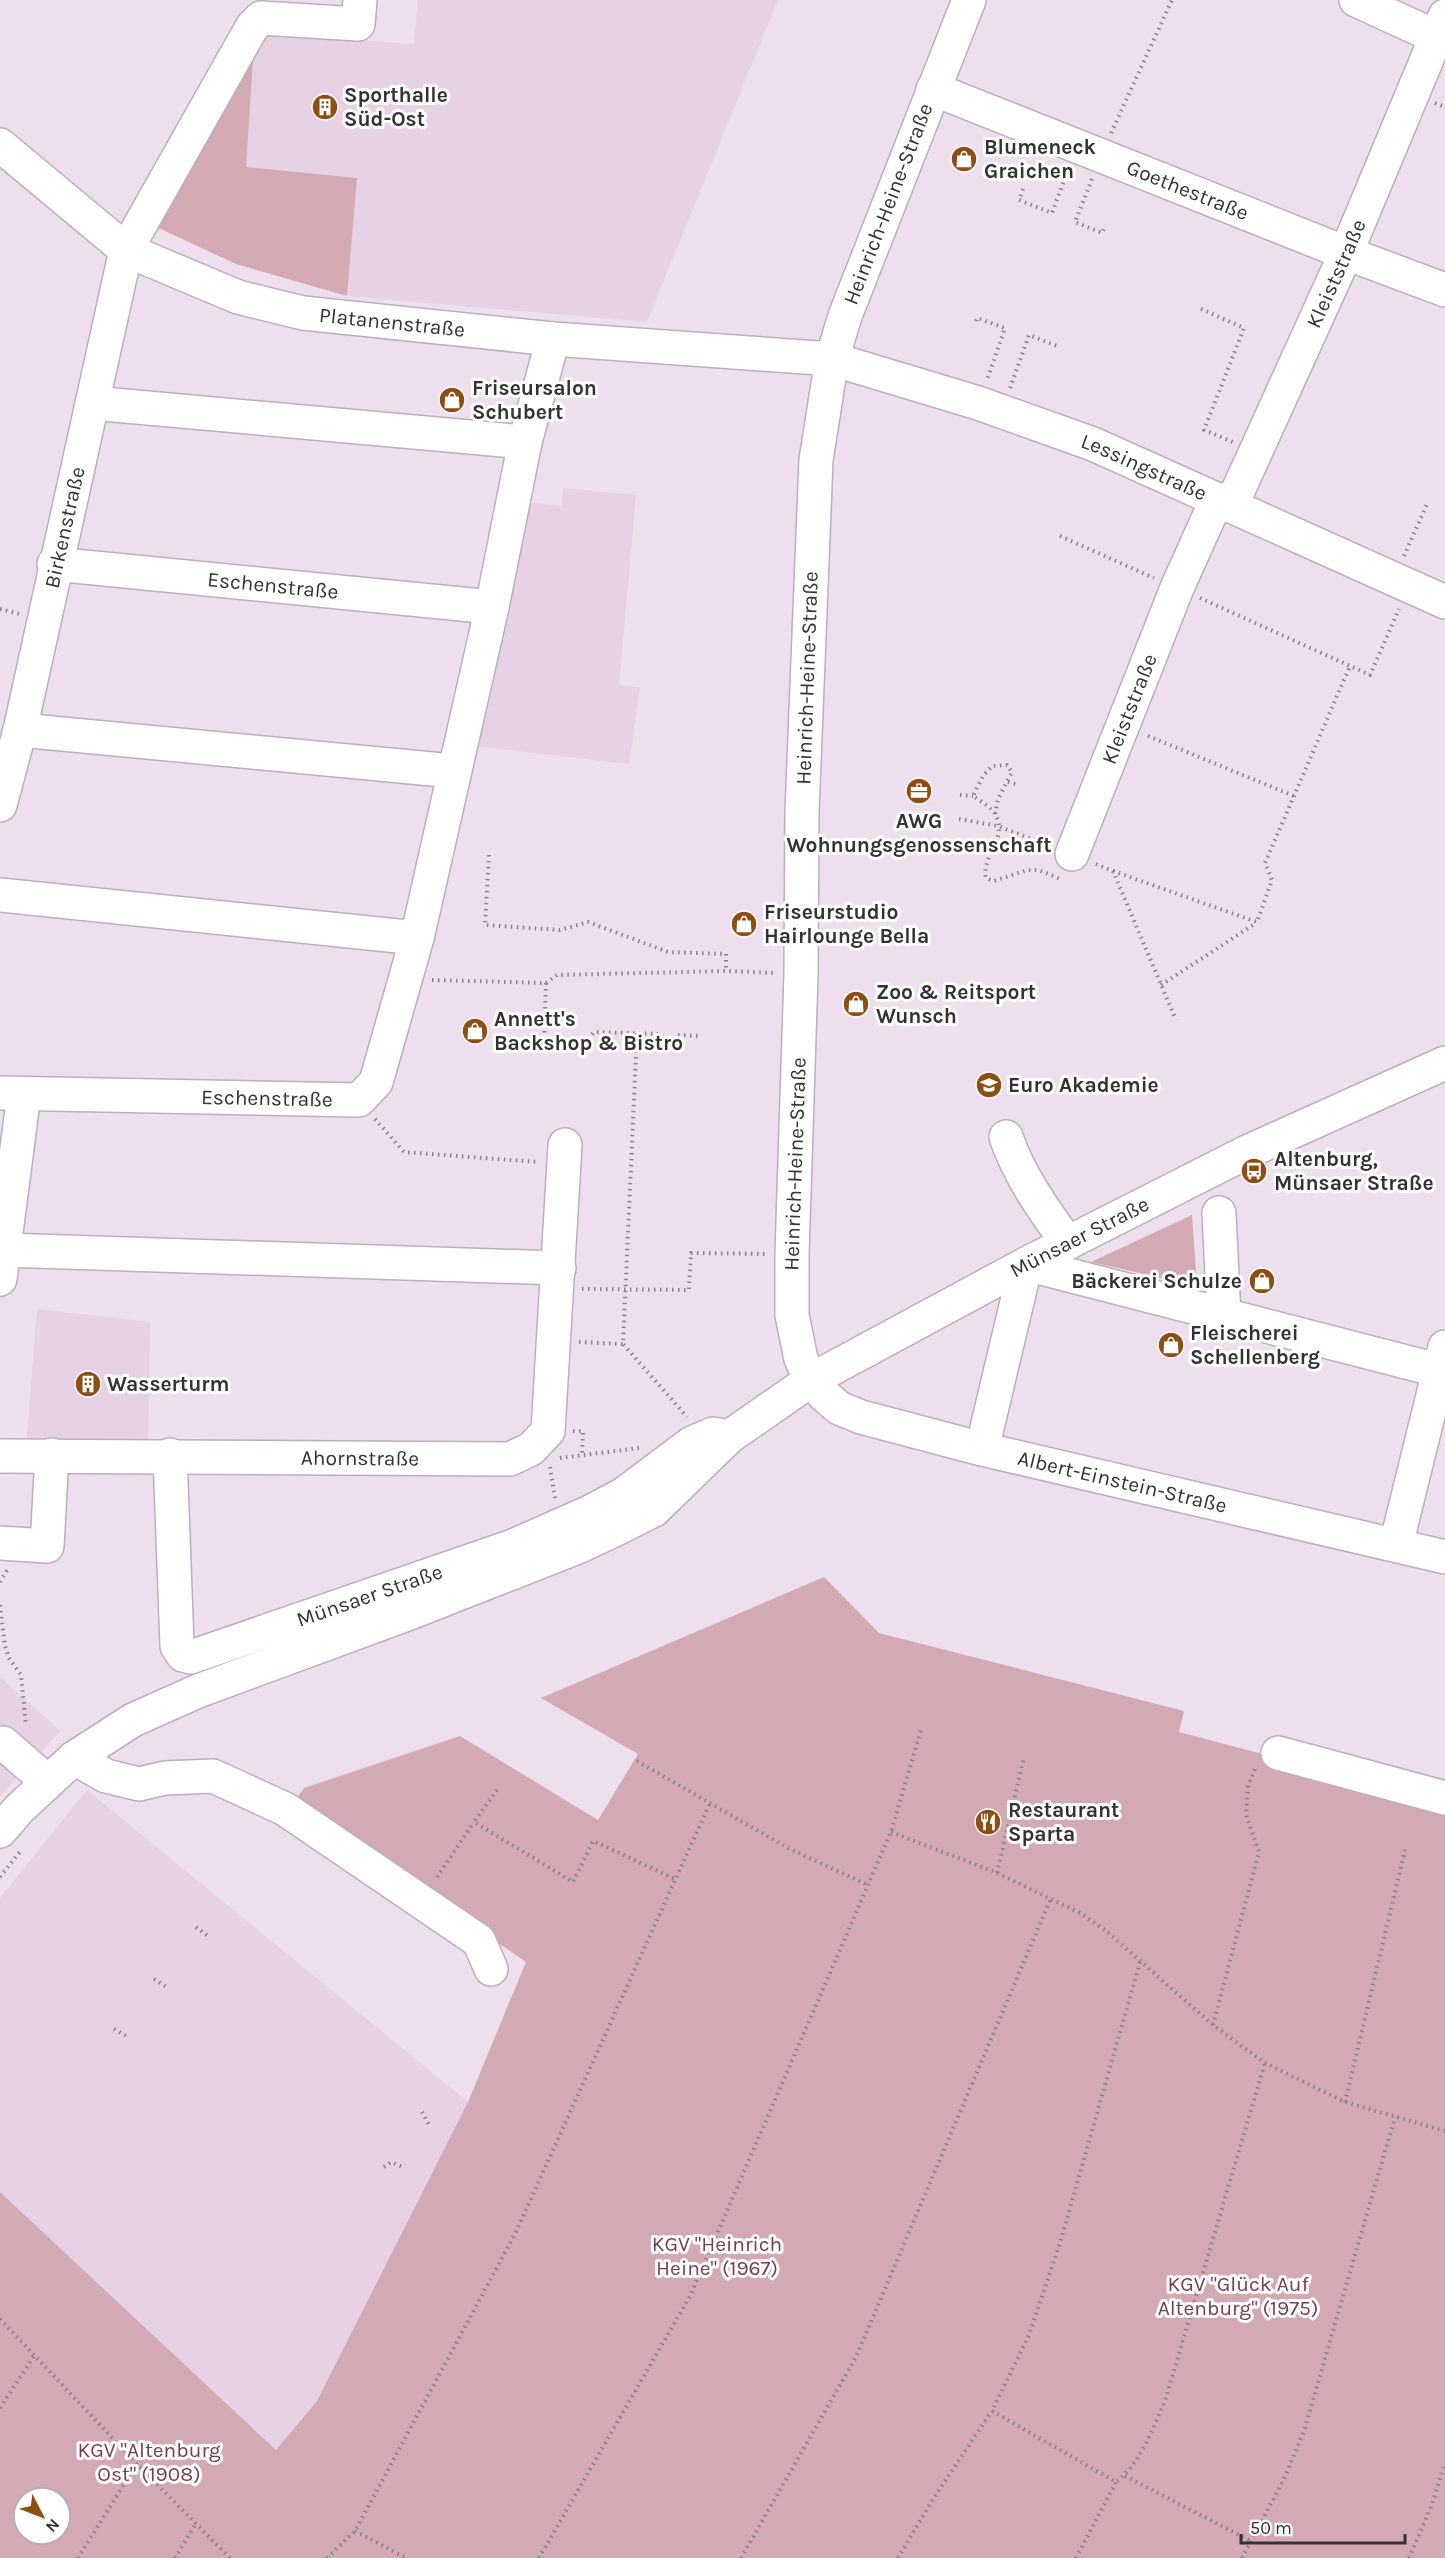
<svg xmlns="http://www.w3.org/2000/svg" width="1445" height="2558" font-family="Karla,sans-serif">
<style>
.built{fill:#e6d1e5}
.green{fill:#d3aab3;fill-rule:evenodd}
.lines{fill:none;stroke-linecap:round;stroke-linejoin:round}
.minor-casing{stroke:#bcaebc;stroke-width:36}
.path{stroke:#8a818a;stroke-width:4;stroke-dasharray:1.5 4.5;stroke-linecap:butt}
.minor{stroke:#fff;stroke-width:33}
.labels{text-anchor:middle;stroke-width:6;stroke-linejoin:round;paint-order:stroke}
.poi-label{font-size:21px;font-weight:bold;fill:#353035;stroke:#fff;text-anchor:start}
.street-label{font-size:21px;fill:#353035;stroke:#fff}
.park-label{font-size:21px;fill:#773c4d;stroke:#fff}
</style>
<rect width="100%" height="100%" fill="#eddfed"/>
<g class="built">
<path d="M418,0H778L647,322L347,296L357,178L245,168L255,32L414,44Z"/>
<path d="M563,488L636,495L619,685L640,688L629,764L473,746L525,502L562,506Z"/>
<path d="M37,1309L150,1322L148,1439L27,1438Z"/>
<path d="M0,1677L60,1731L0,1797Z"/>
<path d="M87,1790L468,2102L317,2402L276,2450L0,2192V1898Z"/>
</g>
<g class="green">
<path d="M254,45L246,167L357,178L347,296L236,264L152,225Z"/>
<path d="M1192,1215L1197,1286L1091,1262Z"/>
<path d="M824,1577L879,1633L1184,1711L1179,1732L1445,1802V2558H0V2192L276,2450L317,2401L468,2102L526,1962L294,1802L304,1788L460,1736L598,1820L638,1754L541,1698ZM24,2498H60V2534H24Z"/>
</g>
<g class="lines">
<defs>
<g id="minor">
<path id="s1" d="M969,0L845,316L832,359L816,460L802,812L801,974L792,1254V1315L801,1359L811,1380L824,1395L839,1408L861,1417L982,1449L1445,1557"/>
<path d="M1356,0L1445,41"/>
<path id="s2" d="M933,89L1346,253L1445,290"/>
<path id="s3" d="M0,145L126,250L238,297L303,313L553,339L832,359L978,403L1093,444L1445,602"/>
<path d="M92,403L525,442"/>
<path id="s4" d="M1231,506L1346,253L1445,16"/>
<path id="s5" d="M54,564L492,607"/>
<path d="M20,730L453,771"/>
<path id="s6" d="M0,805L20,730L126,250L252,27L261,18L358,24L360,0"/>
<path id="s7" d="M1072,854L1177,588L1217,499"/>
<path d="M0,895L417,938"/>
<path id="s8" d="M0,1093L359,1100L376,1082L417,938L492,607L525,442L553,339"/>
<path d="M1006,1137C1019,1175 1044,1211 1068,1243"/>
<path d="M1219,1213L1224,1317"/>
<path d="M4,1250L559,1268"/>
<path d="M0,1279L24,1094"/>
<path d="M982,1449L1026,1264L1445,1372"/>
<path id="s9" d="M170,1455L177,1646L183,1655L191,1657L513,1546L590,1512L624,1494L692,1443L713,1434L719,1435"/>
<path id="s10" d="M0,1456L510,1459L531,1449L548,1431L565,1145"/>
<path d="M0,1543L47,1546L52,1455"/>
<path d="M1396,1545L1445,1347"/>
<path d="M3,1743L48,1782"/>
<path d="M1278,1753L1445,1798"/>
<path d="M74,1758L106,1776L139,1784L165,1778L213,1776L285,1809L479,1941L491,1969"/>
<path id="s11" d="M0,1831L19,1809L74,1758L133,1720L198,1691L407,1614L578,1547L618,1528L654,1510L729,1437L811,1380L1026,1264L1245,1153L1445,1063"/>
</g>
</defs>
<use href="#minor" class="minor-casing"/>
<g class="path">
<path d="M1435,103L1445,107"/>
<path d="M1111,133L1172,0"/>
<path d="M1092,179L1075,222L1102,233L1104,228"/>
<path d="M1023,189L1019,200L1052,213L1068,170"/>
<path d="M1201,309L1244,328L1204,430L1233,442"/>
<path d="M976,321L977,318L1005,328L987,380"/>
<path d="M1010,388L1029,335L1057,346L1056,349"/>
<path d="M1060,536L1154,578"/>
<path d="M1404,556L1427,504"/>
<path d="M1200,598L1370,675L1399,609"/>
<path d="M0,609L20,614"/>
<path d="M1148,736L1294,796"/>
<path d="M1008,782L1019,785"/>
<path d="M960,795L973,796"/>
<path d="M995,814L998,799L1012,772L1007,765L992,766L983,776L973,796C980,801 991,807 995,814C1009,838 981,856 986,878L994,881L1027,870H1039L1060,879"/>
<path d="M959,819L998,826L1047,845"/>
<path d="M489,855L485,925L560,930L588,922L668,952L726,954V971"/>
<path d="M1096,864L1113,871L1176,1020"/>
<path d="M1113,871L1257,922L1272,880L1265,863L1350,666"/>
<path d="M432,980L546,983L557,975L726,971L776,973"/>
<path d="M546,983L544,1040L586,1041L594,1032L658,1034"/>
<path d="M1161,985L1256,923"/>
<path d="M637,1033L623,1344L687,1417"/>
<path d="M678,1035L699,1036"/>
<path d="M375,1119L404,1152L538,1162"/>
<path d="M582,1289L689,1290L691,1253L768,1254"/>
<path d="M579,1342L623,1344"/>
<path d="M573,1431H583L582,1455"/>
<path d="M560,1458L639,1448"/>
<path d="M550,1467L555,1498"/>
<path d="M0,1582L7,1570"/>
<path d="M0,1605L5,1646L9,1658L21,1675L26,1726"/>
<path d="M637,1761L788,1848L868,1885"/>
<path d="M497,1790L474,1822L573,1882L593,1841L675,1879"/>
<path d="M891,1832L997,1873L1080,1913L1105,1930L1213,2025L1265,2063L1345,2102L1445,2131"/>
<path d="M997,1873L1024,1757"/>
<path d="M0,1877L22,1849"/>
<path d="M437,1877L474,1822"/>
<path d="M196,1927L209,1937"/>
<path d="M1140,1962L1061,2240L1029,2335L992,2411L1116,2482C1140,2464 1153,2428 1165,2401L1265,2063"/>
<path d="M154,1979L168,1988"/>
<path d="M1213,2025L1259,1852L1246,1815L1248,1785L1256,1767"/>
<path d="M114,2029L128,2037"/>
<path d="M1345,2102L1405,1850"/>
<path d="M422,2112L429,2125"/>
<path d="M384,2167L391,2162L405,2168"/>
<path d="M0,2319L137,2464L230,2558"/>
<path d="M0,2408L34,2356"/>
<path d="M1125,2476L1251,2541"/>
<path d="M355,2531L406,2558"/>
<path d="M78,2558L136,2465"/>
<path d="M175,2558L195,2525"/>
<path d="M327,2558L355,2531L515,2234L710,1803"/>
<path d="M539,2558L690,2296L891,1832L921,1730"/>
<path d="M741,2558L856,2357L1051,1898"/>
<path d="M898,2558L933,2499L992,2411"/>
<path d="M1076,2558L1116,2482"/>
<path d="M1242,2558L1284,2479L1304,2431L1395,2117"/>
<path d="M1409,2558L1431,2507L1445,2463"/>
</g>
<use href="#minor" class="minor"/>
</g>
<defs>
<symbol id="building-disc" viewBox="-11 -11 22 22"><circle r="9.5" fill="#8d4e13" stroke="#fff"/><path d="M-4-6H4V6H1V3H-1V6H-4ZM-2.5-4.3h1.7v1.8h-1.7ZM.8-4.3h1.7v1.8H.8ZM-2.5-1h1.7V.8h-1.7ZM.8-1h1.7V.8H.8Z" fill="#fff"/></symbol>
<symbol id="shop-disc" viewBox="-11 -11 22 22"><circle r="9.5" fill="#8d4e13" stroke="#fff"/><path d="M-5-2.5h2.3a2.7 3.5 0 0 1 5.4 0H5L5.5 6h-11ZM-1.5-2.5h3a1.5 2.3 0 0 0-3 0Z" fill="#fff"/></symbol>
<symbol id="office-disc" viewBox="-11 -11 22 22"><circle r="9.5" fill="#8d4e13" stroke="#fff"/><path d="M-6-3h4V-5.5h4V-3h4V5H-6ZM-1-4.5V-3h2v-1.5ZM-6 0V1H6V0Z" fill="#fff"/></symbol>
<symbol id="school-disc" viewBox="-11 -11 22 22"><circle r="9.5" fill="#8d4e13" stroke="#fff"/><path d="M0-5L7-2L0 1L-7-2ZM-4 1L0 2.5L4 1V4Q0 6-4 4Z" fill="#fff"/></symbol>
<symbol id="bus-disc" viewBox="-11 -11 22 22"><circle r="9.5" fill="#8d4e13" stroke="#fff"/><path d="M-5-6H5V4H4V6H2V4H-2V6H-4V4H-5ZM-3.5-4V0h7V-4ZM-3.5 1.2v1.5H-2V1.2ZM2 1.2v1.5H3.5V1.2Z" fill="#fff"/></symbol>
<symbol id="restaurant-disc" viewBox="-11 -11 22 22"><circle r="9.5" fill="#8d4e13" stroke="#fff"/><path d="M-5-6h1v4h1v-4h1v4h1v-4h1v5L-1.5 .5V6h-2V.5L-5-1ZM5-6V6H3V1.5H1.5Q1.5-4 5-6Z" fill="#fff"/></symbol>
</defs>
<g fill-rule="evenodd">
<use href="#building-disc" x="310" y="92" width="30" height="30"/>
<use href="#shop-disc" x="949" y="144" width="30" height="30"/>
<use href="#shop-disc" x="437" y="385" width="30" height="30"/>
<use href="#office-disc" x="904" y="776" width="30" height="30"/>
<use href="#shop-disc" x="729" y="909" width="30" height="30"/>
<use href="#shop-disc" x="841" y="989" width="30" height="30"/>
<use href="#shop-disc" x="460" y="1016" width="30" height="30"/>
<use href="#school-disc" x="974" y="1070" width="30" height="30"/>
<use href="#bus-disc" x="1239" y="1156" width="30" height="30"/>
<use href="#shop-disc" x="1247" y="1266" width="30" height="30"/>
<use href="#shop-disc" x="1156" y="1330" width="30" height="30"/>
<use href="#building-disc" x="73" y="1369" width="30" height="30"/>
<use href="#restaurant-disc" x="973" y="1807" width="30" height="30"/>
</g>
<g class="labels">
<g class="poi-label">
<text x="344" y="102">Sporthalle<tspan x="344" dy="24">Süd-Ost</tspan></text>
<text x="984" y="154">Blumeneck<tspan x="984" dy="24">Graichen</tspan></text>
<text x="472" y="395">Friseursalon<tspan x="472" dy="24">Schubert</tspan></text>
<text x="919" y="828" text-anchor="middle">AWG<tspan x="919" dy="24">Wohnungsgenossenschaft</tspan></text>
<text x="764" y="919">Friseurstudio<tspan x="764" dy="24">Hairlounge Bella</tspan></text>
<text x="876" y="999">Zoo &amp; Reitsport<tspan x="876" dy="24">Wunsch</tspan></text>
<text x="494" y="1026">Annett's<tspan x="494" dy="24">Backshop &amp; Bistro</tspan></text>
<text x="1008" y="1092">Euro Akademie</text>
<text x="1274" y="1166">Altenburg,<tspan x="1274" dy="24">Münsaer Straße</tspan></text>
<text x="1242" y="1288" text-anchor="end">Bäckerei Schulze</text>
<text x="1190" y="1340">Fleischerei<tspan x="1190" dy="24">Schellenberg</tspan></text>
<text x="107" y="1391">Wasserturm</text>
<text x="1008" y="1817">Restaurant<tspan x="1008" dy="24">Sparta</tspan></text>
</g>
<g class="street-label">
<text dy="7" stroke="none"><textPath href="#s2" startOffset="274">Goethestraße</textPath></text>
<text transform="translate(888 204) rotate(-69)" y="7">Heinrich-Heine-Straße</text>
<text dy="7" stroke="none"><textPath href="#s4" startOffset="255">Kleiststraße</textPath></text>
<text dy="7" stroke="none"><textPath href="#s3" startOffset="442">Platanenstraße</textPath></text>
<text dy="7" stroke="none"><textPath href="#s3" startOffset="1214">Lessingstraße</textPath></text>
<text dy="7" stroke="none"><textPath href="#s6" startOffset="285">Birkenstraße</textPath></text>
<text dy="7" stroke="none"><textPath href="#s5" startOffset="220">Eschenstraße</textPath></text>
<text transform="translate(807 678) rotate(-88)" y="7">Heinrich-Heine-Straße</text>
<text dy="7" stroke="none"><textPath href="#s7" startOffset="156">Kleiststraße</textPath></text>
<text dy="7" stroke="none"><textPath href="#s8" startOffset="267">Eschenstraße</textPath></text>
<text transform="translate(795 1164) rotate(-88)" y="7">Heinrich-Heine-Straße</text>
<text dy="7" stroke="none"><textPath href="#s11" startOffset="1245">Münsaer Straße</textPath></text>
<text dy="7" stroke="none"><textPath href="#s10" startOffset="360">Ahornstraße</textPath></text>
<text dy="7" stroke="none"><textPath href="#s1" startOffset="1743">Albert-Einstein-Straße</textPath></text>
<text dy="7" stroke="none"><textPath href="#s9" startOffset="399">Münsaer Straße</textPath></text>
</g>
<g class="park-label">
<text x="717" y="2251">KGV "Heinrich<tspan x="717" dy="24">Heine" (1967)</tspan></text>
<text x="1238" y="2291">KGV "Glück Auf<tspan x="1238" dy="24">Altenburg" (1975)</tspan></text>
<text x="149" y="2457">KGV "Altenburg<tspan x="149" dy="24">Ost" (1908)</tspan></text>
</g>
</g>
<g transform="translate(42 2516) rotate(132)"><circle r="28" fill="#ffffff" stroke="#aeacae" stroke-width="1.5"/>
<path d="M0-4.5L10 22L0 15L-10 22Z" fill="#8d4e13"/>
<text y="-9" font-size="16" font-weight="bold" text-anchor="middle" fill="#353035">N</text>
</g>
<path d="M1241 2534v9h164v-9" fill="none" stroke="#353035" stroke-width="3"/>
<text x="1250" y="2534" font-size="18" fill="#353035" stroke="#ffffff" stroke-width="4.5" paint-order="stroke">50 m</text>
</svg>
